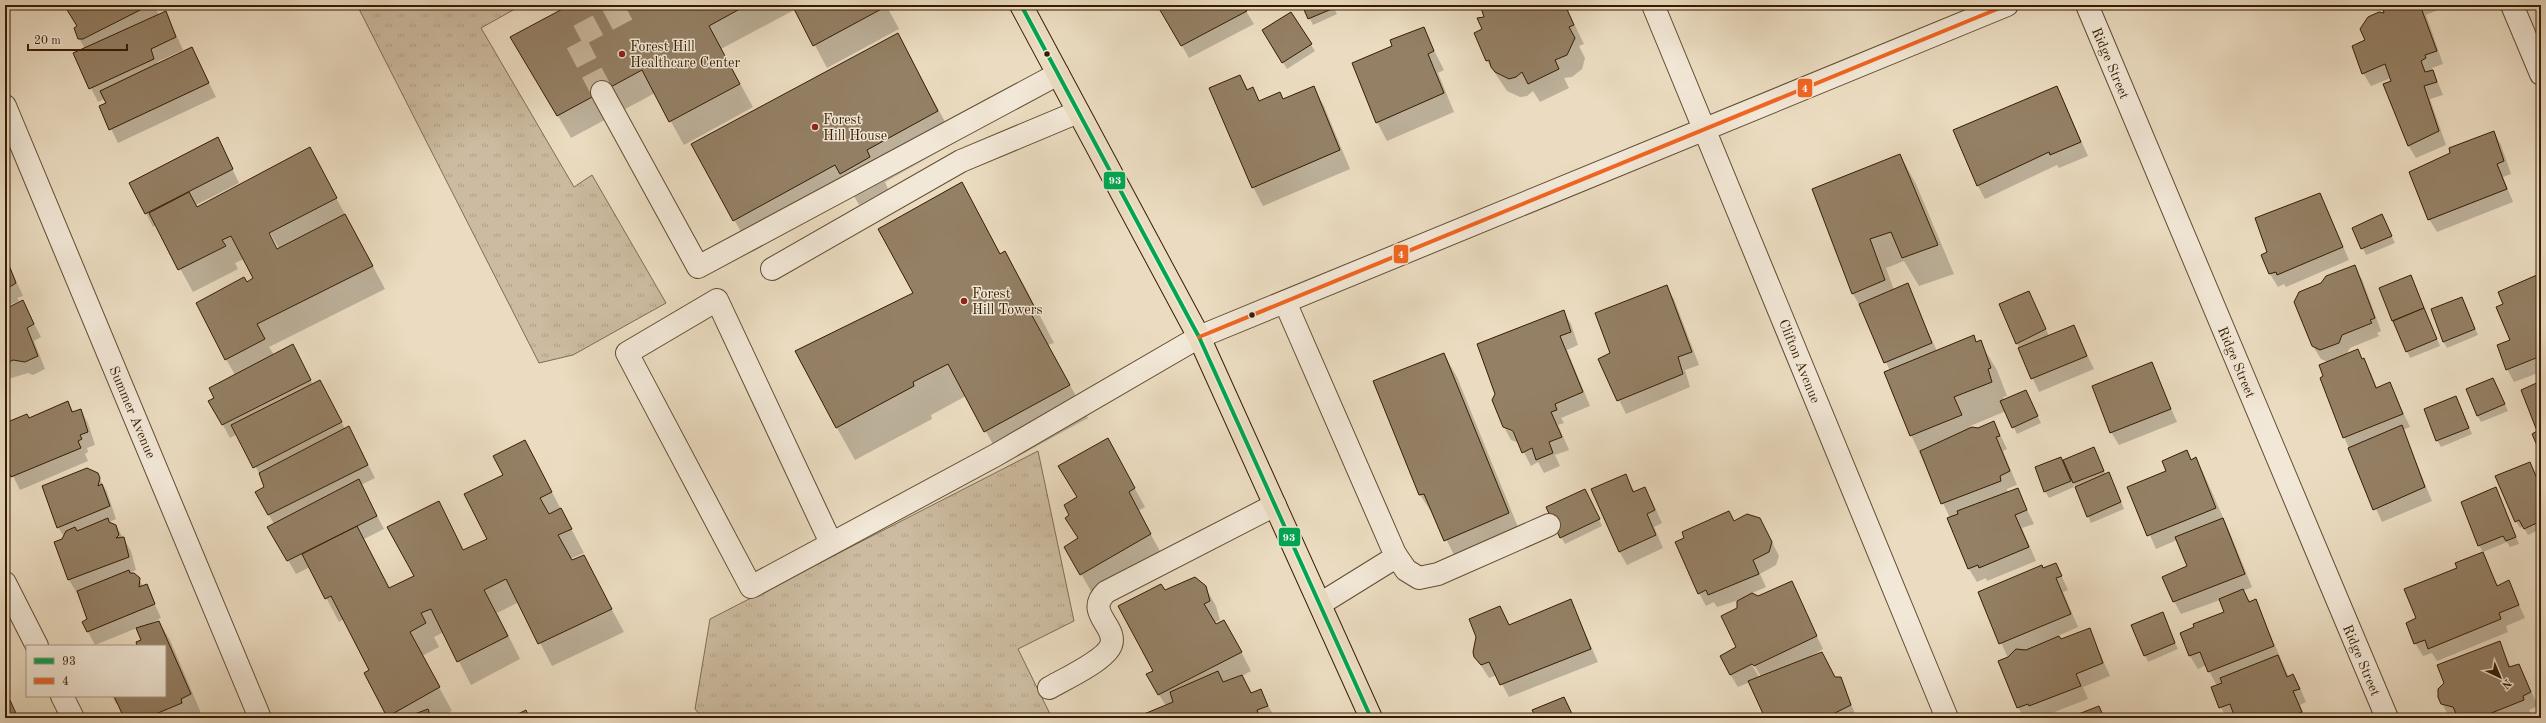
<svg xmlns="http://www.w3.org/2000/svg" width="2546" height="723" font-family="'Old Standard TT',serif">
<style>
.grass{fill:url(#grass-tufts);stroke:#816c50}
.shadow{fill:#0003;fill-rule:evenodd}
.building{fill:#948065;stroke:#361c01}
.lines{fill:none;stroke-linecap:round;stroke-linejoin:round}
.minor-tunnel{stroke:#c7b69b;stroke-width:22;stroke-dasharray:22 11;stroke-linecap:butt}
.minor-casing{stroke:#634c31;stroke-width:24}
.major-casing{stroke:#361c01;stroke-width:24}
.minor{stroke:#f2e8d7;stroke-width:22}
.major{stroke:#ebdcc1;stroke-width:22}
.bus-1-casing{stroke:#f2e8d7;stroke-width:7}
.bus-2-casing{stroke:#f2e8d7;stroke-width:7}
.bus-1{stroke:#00a651;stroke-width:4}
.bus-2{stroke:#f26522;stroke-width:4}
.poi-dot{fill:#8f2418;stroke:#f2e8d7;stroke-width:1.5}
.bus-dot{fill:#361c01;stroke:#f2e8d7;stroke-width:1.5}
.labels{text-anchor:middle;stroke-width:3;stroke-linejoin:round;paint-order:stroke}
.poi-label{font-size:14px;fill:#361c01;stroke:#f2e8d7;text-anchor:start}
.street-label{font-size:14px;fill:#361c01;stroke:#f2e8d7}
.line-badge{stroke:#f2e8d7;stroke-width:1.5}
.badge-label{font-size:11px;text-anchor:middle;font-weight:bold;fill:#fff}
</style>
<defs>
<pattern id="grass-tufts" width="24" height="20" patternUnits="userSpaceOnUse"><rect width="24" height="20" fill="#ccbba0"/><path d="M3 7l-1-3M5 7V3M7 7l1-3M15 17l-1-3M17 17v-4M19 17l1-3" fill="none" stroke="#b0a088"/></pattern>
</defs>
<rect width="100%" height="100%" fill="#ebdcc1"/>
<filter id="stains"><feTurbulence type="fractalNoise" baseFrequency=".005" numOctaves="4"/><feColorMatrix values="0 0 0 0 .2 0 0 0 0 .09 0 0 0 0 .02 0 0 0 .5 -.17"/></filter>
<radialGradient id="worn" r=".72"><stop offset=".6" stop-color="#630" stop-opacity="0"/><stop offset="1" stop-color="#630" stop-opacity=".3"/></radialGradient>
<g class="grass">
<path d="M357,5H522L481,28L574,187L592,175L666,303L573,355L539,363Z"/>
<path d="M1038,451L1074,621L1018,649L1052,718H703L695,709L710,619Z"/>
</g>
<g class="shadow">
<path d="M65,5H155L159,16L166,13L183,50L157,62L158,65L192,49L216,97L118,143L100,106L107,103L105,99L98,102L74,54L85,49L79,38L78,27Z"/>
<path d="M572,5H886L899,29L827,68L796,9L721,49L753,107L684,145L655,93L571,138L525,60Z"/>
<path d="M1158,5H1249L1246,11L1254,24L1189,58Z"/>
<path d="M1303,5H1332L1337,14L1313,25Z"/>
<path d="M1481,5H1565L1584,44L1579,46L1585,58L1582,69L1572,77L1564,78L1569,88L1540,102L1533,91L1527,96L1520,97L1507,91L1487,61L1475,33L1483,30L1485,17Z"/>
<path d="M2383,5H2438L2440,9L2426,15L2443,64L2432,68L2443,95L2430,99L2446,145L2416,158L2408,145L2391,78L2371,86L2363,73L2366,40L2386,14Z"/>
<path d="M1423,28L1444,70L1438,73L1454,112L1387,141L1377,122L1393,47Z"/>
<path d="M898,35L956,142L885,182L888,189L859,205L854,196L752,252L693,145Z"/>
<path d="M1267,37L1311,45L1315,51L1287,69Z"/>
<path d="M1240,76L1249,91L1253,89L1260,102L1283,100L1313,87L1324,106L1350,169L1263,206L1253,187Z"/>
<path d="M2057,87L2088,156L2059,168L2057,165L1985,199L1978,186Z"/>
<path d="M2494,132L2501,145L2511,174L2503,177L2513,202L2437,232L2429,219Z"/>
<path d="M218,139L239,183L196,205L197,208L310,149L385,289L269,347L274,355L300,359L313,385L327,394L345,429L356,441L375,478L361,485L384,529L364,539L390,589L415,577L439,502L464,551L488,539L505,475L525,441L584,553L570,559L572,562L583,556L624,632L552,666L519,602L497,613L520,659L471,685L444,632L434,637L439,647L422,656L452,711L439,718H389L365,673L370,671L344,619L339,622L310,567L296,574L269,527L274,524L269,515L263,480L237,434L230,438L210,401L235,375L226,359L247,283L254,279L244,259L235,263L238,269L193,292L156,225L153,227L131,184ZM267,228L280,250H277L265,229Z"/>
<path d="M1900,155L1916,184L1954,274L1919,286L1904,261L1886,268L1894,290L1907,285L1937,351L1974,336L1977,343L1980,342L1997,370L2007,396L2003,397L2004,400L2026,391L2041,423L2017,434L2006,411L1970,426L1971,429H1978L1994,422L2007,449L2003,451L2017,485L2007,489L2008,493L2017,489L2034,524L2022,528L2036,561L1987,581L1986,578L1977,582L1969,569L1948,519L1950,518L1911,435L1890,371L1864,313L1853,294L1813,190Z"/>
<path d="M962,184L1001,255L1005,253L1024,285L1054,343L1048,345L1088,418L1004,464L966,396L931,415L932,419L855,460L837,428L915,294Z"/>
<path d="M2320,194L2349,260L2286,287L2284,284L2278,287L2270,274L2268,253Z"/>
<path d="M2382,216L2395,243L2366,255L2353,228Z"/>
<path d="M5,256L23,296L17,298L19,301L5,307Z"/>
<path d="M2354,266L2362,279L2381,331L2377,333L2379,336L2350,348L2346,355L2357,351L2371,373L2377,388L2390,384L2410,427L2403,430L2432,501L2382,522L2344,437L2325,376L2328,362L2321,359L2313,346L2322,283Z"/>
<path d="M2411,276L2440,346L2410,358L2380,288Z"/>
<path d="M2536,277L2541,285V372L2514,382L2507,369L2512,341L2504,305Z"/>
<path d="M1666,286L1674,299L1699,365L1685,370L1690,387L1626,414L1599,359L1611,353Z"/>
<path d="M2029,292L2049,336L2073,326L2094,369L2039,392L2017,343Z"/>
<path d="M2462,298L2478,335L2447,348L2443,341Z"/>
<path d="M23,301L41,337L34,341L45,369L33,375L28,373L5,380V310Z"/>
<path d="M1563,311L1571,324L1578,345L1567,350L1590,406L1561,418L1564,423L1558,425L1569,450L1555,455L1560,466L1544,473L1538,462L1531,466L1519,443L1511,440L1505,429L1518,434V432L1504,427Z"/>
<path d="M1444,354L1457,377L1522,537L1458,563L1435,517L1420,495L1375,382Z"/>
<path d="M2151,363L2177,422L2119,445L2111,432Z"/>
<path d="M2497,386L2508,411L2481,422L2477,415Z"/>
<path d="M2456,397L2472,434L2441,447L2437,440Z"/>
<path d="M68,402L74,413L81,410L88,423L95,445L87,448L88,452L85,454L88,461L20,490L5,460V424L29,419Z"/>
<path d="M2094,449L2106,475L2112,480L2124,509L2091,523L2073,482L2074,487L2049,498L2045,491L2063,461Z"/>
<path d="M2187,452L2192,460L2195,459L2203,472L2230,533L2252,587L2243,591L2250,602L2255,600L2289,677L2293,675L2300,688L2306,702L2300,705L2306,718H2226L2212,688L2217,686L2206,665L2198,669L2190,656L2181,634L2225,613L2220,600L2181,614L2174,601L2188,567L2177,540L2156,549L2129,487L2167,472Z"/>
<path d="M1118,458L1145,507L1138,511L1161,553L1092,593L1066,547L1078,538L1071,515L1078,498Z"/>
<path d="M2530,463L2541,487V529L2528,535L2523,526L2520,528L2516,521Z"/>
<path d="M97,474L107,492L116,519L109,522L116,526L131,551L136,570L127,574L139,579L143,586L146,585L161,618L145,626L159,622L170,640L201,713L191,718H125L118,703L116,704L112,696H165V646H138L142,641L137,628L95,645L88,632L89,619L79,592L77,593L69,580L56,543L64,537L58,527Z"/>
<path d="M1625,476L1635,492L1644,488L1652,501L1662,523L1654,527L1663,548L1627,565L1619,551Z"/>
<path d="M2499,495L2519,544L2510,547L2507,542L2483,552L2479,545Z"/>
<path d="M1589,497L1602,526L1565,544L1561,537Z"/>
<path d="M1729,512L1734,522L1767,532L1779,556L1776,565L1760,574L1766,587L1750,594L1758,597L1791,582L1823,649L1805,660L1835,678H1840L1857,718H1766L1750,682L1738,687L1730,674L1738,648L1739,609L1748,597L1717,607L1714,602L1706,606L1699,593ZM1752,661L1761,677H1759L1750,662Z"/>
<path d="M2482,553L2498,586L2509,582L2525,618L2506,626L2508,632L2437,661L2432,653L2423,656L2415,643L2417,619L2458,569Z"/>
<path d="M2056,564L2068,590L2063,592L2078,627L2058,636L2061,640L2089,629L2110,676L2083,687L2088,699L2039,718H2024L2018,707L2008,658L1979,593Z"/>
<path d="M1189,579L1205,587L1216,606L1220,620L1214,623L1235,640L1251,671L1242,676L1252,693L1260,690L1275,718H1147L1166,706L1147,675L1154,671L1164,591Z"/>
<path d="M1571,601L1598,662L1509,697L1497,675L1489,678L1475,656L1500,608L1510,626Z"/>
<path d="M2162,613L2178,649L2148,662L2145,655Z"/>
<path d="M2499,643L2511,667L2519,665L2538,706L2529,710L2531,713L2519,718L2449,717L2442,703Z"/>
<path d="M5,696L8,702L10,701L19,718H5Z"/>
</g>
<g class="building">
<path d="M64,5H150L83,39H78L74,28L77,26Z"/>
<path d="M570,5H747L709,26L740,84L669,122L642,70L557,116L510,37Z"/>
<path d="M792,5H886L887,6L813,46Z"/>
<path d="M1157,5H1244L1247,11L1181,46Z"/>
<path d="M1302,5H1332L1334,8L1308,19Z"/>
<path d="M1480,5H1565L1574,25L1569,27L1575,38L1567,55L1555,60L1559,69L1528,84L1522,72L1516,77L1509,79L1495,72L1491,67L1489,60L1486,61L1474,33L1482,29L1477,18L1484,17Z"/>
<path d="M2382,5H2420L2437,51L2425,55L2426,58L2421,61L2425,72L2433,70L2437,82L2424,86L2439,131L2408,146L2383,84L2391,81L2385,64L2362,74L2352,46L2365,40L2360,29L2368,17L2379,12L2384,13Z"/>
<path d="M166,11L176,37L151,49L154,59L89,89L73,53Z"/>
<path d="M1291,12L1312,44L1282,63L1262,30Z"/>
<path d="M1424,27L1434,51L1428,54L1444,93L1376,123L1352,63L1392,46L1390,40Z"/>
<path d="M898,33L938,111L867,150L870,157L840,174L835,165L733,221L691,144Z"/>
<path d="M192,47L209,83L109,130L99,106L106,103L100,91Z"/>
<path d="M1240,75L1247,90L1253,87L1259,101L1280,92L1283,99L1314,86L1340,150L1252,188L1209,88Z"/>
<path d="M2057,86L2081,142L2050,155L2049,152L1977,186L1953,130Z"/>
<path d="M2494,131L2504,161L2497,164L2507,189L2428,220L2409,172L2450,153L2449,148Z"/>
<path d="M218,137L233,169L145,214L129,183Z"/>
<path d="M310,147L337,198L269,233L277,249L345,214L373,266L257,324L265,339L225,360L196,303L244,277L247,282L253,278L231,236L222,240L226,246L178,270L149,213L189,192L197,207Z"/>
<path d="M1900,154L1938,245L1902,258L1891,232L1870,239L1885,280L1852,294L1812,189Z"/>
<path d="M962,182L1000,254L1005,251L1036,310L1030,312L1070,385L984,432L948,364L913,382L914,386L836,428L795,351L913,293L878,229Z"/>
<path d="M2320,193L2343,247L2277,275L2276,272L2269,274L2261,255L2267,252L2255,218Z"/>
<path d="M2382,214L2392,236L2361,249L2352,228Z"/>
<path d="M5,255L16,283L5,290Z"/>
<path d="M2355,265L2375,318L2370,320L2372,323L2342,335L2339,343L2320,350L2312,346L2294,302L2299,292L2321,283L2326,276Z"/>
<path d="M2411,275L2424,308L2392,321L2379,288Z"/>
<path d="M2537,275L2541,288V356L2506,370L2497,345L2510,340L2496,307L2503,304L2498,292Z"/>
<path d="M1908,283L1932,343L1884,363L1859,304Z"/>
<path d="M1667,285L1692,352L1678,357L1683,374L1617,401L1598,359L1610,353L1595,313Z"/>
<path d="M2029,291L2046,329L2016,344L1999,304Z"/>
<path d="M2462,297L2475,329L2443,342L2431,309Z"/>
<path d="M23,300L34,324L27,328L38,356L25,362L13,360L5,364V309Z"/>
<path d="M2424,308L2437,339L2406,352L2393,321Z"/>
<path d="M1564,310L1571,332L1560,336L1583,392L1555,404L1557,410L1551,412L1562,437L1549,442L1553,453L1536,460L1532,448L1522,453L1513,431L1503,427L1492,400L1495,394L1477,344Z"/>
<path d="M2074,325L2087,356L2031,379L2018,348Z"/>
<path d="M1974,335L1976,342L1981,340L1991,368L1988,369L1992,382L1954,397L1962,415L1910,436L1884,372Z"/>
<path d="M293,344L311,380L222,425L208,401L214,398L209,388Z"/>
<path d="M2358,349L2362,359L2364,358L2376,388L2390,382L2403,414L2343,438L2320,378L2323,376L2319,365Z"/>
<path d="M1444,353L1509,513L1444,541L1424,494L1419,495L1373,381Z"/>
<path d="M2152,362L2171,409L2110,433L2092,386Z"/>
<path d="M2493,378L2505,404L2477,416L2466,389Z"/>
<path d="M320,380L342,422L253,468L231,425Z"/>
<path d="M2541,381V449L2539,450L2532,434L2537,431L2521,390Z"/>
<path d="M2026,390L2038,416L2012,428L2000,401Z"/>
<path d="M2456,396L2469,428L2436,441L2424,409Z"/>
<path d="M68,401L72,412L81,409L88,432L80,435L82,439L78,441L81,448L11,477L5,463V423L27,414L29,418Z"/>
<path d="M1994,421L2000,436L1996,437L2010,471L2000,476L2001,481L1941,504L1920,451L1972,427L1978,428Z"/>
<path d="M2402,425L2425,487L2373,510L2348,448Z"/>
<path d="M349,426L368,465L268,515L255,492L264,487L259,473Z"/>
<path d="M1108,438L1135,488L1129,492L1151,534L1080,575L1064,547L1078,538L1065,518L1069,515L1064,505L1077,497L1058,466Z"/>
<path d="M525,440L552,492L540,498L549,514L561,508L572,529L558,535L572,560L584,555L612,609L538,644L506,579L484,590L508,636L457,662L431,609L421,613L426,623L410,632L440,687L387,717L364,673L369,670L331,596L325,599L302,554L357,526L389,588L414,576L387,527L439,501L463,550L487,539L464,494L503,475L493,456Z"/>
<path d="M2094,447L2104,471L2073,483L2063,460Z"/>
<path d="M2187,450L2191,460L2196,457L2216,508L2147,536L2127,487L2166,471L2162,461Z"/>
<path d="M2061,457L2071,481L2044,492L2035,467Z"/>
<path d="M2530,462L2541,488V521L2524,529L2519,520L2515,522L2495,476Z"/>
<path d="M87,468L98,473L100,478L98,486L102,484L110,506L57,528L42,486Z"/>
<path d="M2109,472L2121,502L2087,517L2075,487Z"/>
<path d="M1626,474L1633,492L1645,487L1655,510L1647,514L1656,535L1619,552L1591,489Z"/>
<path d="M359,479L377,516L287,561L267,527Z"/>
<path d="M2496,487L2516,537L2506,541L2503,536L2478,546L2461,502Z"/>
<path d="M2018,488L2027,510L2015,515L2029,547L1979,568L1978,565L1968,569L1947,518L1958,514L1957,511Z"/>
<path d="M1585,489L1600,519L1560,538L1546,507Z"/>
<path d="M1729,511L1734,521L1747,514L1760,518L1772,542L1769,552L1753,560L1759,574L1708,595L1706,590L1698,594L1675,542L1684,538L1682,532Z"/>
<path d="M108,518L109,522L116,525L119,535L116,538L124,537L129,557L68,580L54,542L62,539L66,531L75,527L77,531Z"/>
<path d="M2223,518L2245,574L2173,602L2162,577L2187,566L2175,537Z"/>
<path d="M2483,552L2497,586L2509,580L2519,605L2499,613L2501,619L2428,649L2425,640L2414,644L2406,623L2416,618L2404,589L2457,568L2455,563Z"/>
<path d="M2056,563L2062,576L2056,578L2071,614L1999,644L1978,592L2042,565L2043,568Z"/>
<path d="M129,570L130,573H134L140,578L139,587L147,584L155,604L87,632L82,622L87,619L77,591Z"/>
<path d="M1195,577L1206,586L1210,601L1204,604L1216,624L1224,620L1242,652L1158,695L1146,674L1153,671L1118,606L1161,584L1165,590Z"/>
<path d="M1792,581L1817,636L1754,666L1752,664L1730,675L1720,656L1736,647L1721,616L1737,608V601L1752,593L1758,596Z"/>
<path d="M2243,589L2249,602L2256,599L2274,646L2208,672L2200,652L2189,656L2180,633L2194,627L2193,624L2224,612L2219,599Z"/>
<path d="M1571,599L1591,649L1500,685L1489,662L1481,665L1474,657L1473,652L1476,637L1469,619L1500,606L1509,625Z"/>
<path d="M2163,612L2175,643L2144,656L2131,625Z"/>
<path d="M159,621L191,694L181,699L182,703L146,718H124L114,696H165V646H137L136,642L141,640L136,628Z"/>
<path d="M2090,628L2103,663L2076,674L2081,686L2029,706L2028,704L2017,708L1998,661L2008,657L2016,649L2026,650L2059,636L2061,639Z"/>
<path d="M2500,641L2509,667L2519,664L2531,692L2523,696L2524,700L2479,718H2458L2453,707L2441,704L2438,697V689L2444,683L2437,665Z"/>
<path d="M1822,652L1835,677H1841L1851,705L1825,718H1765L1748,681Z"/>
<path d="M2278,655L2287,677L2293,674L2300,689L2293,691L2302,712L2288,718H2235L2230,704L2219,708L2211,687L2222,683L2220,678Z"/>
<path d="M1218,671L1223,682L1242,675L1251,693L1261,689L1268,706L1257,710L1260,718H1146L1144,714L1173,702L1170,692Z"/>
<path d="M5,697L7,702L10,700L18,718H5Z"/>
<path d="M1564,697L1574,718H1536L1532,710Z"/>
<path d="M2099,706L2104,718H2078L2076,715Z"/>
<path d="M428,709L431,718H404Z"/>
<path d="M526,710L529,718H510Z"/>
</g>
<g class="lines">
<path class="minor-tunnel" d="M602,92L574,38L636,5"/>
<defs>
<g id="minor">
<path d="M1653,5L1947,718"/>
<path d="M2087,5L2387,718"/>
<path d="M2512,5L2541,74"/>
<path d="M602,92L698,267L1058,74"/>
<path d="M5,106L260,718"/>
<path d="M772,269L961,161L1078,112"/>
<path d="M1285,302L1395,554L1391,560L1320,604"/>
<path d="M831,543L717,300L627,353L751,587L996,455L1199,337L2007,5"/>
<path d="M1395,554L1406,570L1419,578L1438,574L1549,525"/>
<path d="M5,583L37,646"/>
<path d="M1049,688C1063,680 1106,660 1111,645C1118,626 1084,613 1106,592L1275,505"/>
<path d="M62,696L73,718"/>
</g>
<path id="major" d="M1021,5L1199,337L1371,718"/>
</defs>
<use href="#minor" class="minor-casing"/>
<use href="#major" class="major-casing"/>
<use href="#minor" class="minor"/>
<use href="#major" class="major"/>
<defs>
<path id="bus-1" d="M1021,5L1199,337L1371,718"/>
<path id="bus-2" d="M1199,337L2007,5"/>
</defs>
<use href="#bus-1" class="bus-1-casing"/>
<use href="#bus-2" class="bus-2-casing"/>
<use href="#bus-1" class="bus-1"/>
<use href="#bus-2" class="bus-2"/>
</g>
<g class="poi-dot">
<circle cx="622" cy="54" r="4"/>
<circle cx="815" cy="127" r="4"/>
<circle cx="964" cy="301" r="4"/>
</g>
<g class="bus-dot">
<circle cx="1047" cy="54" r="3.5"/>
<circle cx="1252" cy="315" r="3.5"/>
</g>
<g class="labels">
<g class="poi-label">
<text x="630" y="51">Forest Hill<tspan x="630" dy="16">Healthcare Center</tspan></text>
<text x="823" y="124">Forest<tspan x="823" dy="16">Hill House</tspan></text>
<text x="972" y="298">Forest<tspan x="972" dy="16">Hill Towers</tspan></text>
</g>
<g class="street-label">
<text transform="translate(2111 63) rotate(67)" y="5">Ridge Street</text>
<text transform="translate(1800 361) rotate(68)" y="5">Clifton Avenue</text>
<text transform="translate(2237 362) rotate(67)" y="5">Ridge Street</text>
<text transform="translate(133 412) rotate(67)" y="5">Summer Avenue</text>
<text transform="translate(2362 660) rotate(67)" y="5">Ridge Street</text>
</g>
</g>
<g class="line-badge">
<rect x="1797" y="78" width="16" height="20" rx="4" fill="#f26522"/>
<rect x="1103" y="171" width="23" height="19" rx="4" fill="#00a651"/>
<rect x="1393" y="244" width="16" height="20" rx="4" fill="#f26522"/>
<rect x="1278" y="527" width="23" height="20" rx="4" fill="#00a651"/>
</g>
<g class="badge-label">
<text x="1805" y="92">4</text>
<text x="1115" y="184">93</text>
<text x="1401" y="258">4</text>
<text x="1289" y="541">93</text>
</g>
<rect width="2546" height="723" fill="none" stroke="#ebdcc1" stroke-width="20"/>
<rect x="6" y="6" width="2534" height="711" fill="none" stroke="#361c01" stroke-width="2"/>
<rect x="10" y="10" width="2526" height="703" fill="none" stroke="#361c01"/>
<rect x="26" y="645" width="140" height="52" fill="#f2e8d7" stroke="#a79681"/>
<rect x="34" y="658" width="20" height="6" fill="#00a651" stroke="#a79681"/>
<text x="62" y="665" font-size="12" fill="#361c01">93</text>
<rect x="34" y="678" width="20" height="6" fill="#f26522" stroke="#a79681"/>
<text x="62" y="685" font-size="12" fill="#361c01">4</text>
<g transform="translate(2500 677) rotate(136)" stroke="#f2e8d7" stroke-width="3" paint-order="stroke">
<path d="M0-3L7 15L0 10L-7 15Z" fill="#361c01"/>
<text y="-6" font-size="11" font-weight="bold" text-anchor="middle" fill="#361c01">N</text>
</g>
<path d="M28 44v6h99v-6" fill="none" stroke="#361c01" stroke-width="2"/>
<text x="34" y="44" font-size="12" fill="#361c01" stroke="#f2e8d7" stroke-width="3" paint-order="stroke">20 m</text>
<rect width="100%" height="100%" filter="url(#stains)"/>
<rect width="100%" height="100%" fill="url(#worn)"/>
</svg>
